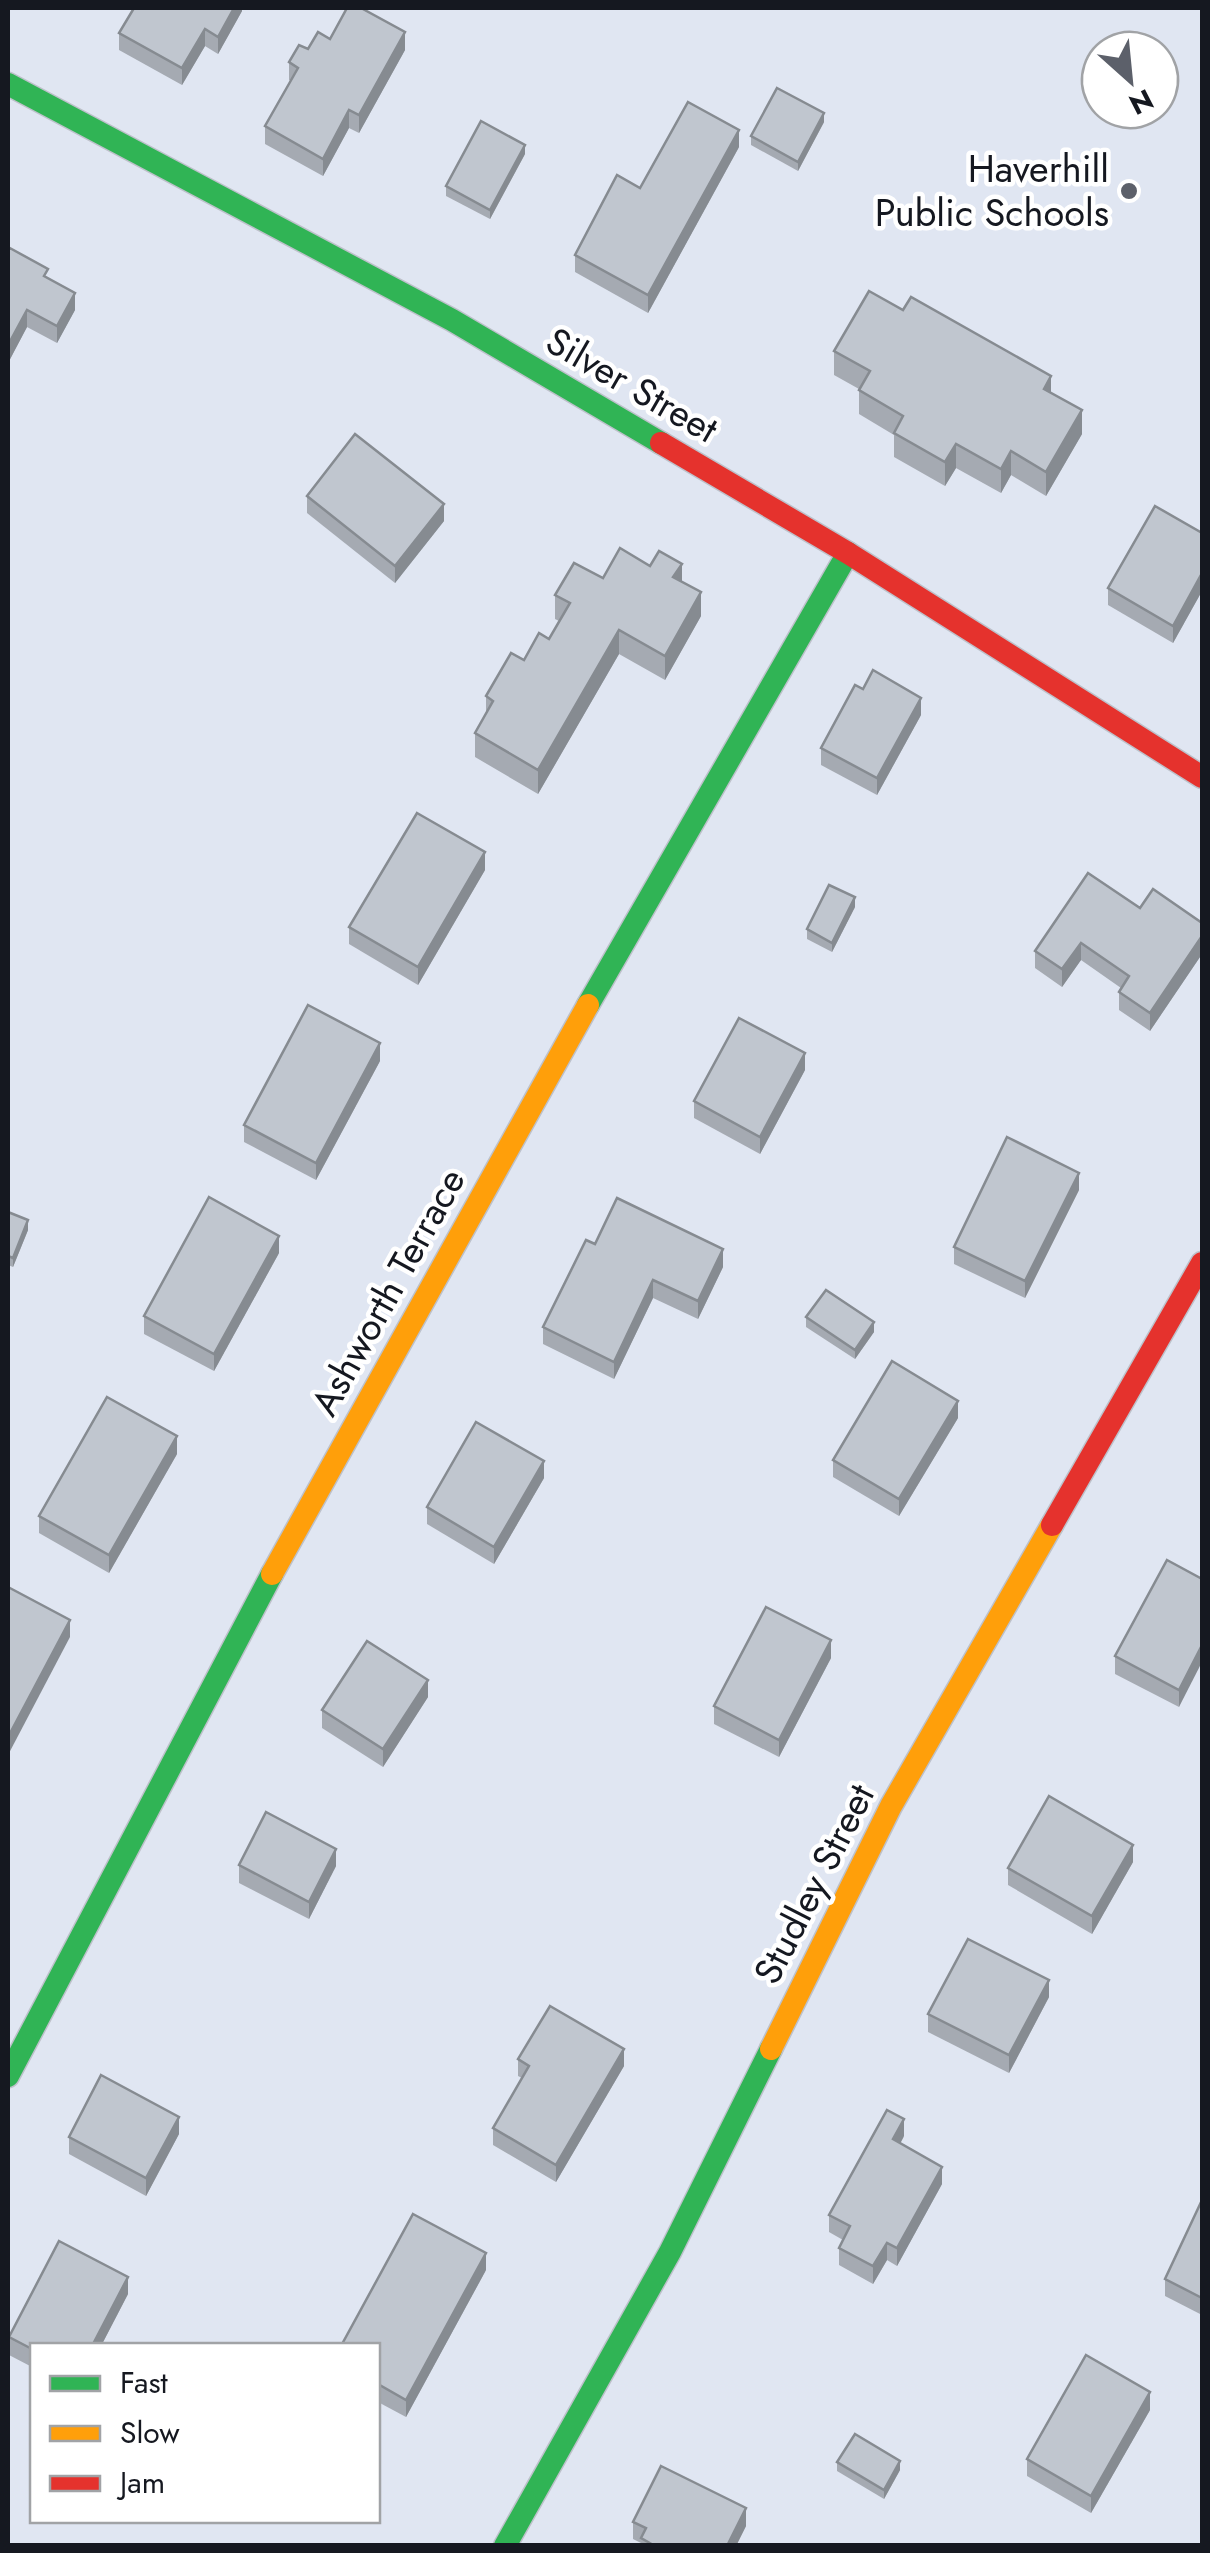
<svg xmlns="http://www.w3.org/2000/svg" width="1210" height="2553" font-family="Jost,sans-serif">
<style>
.lines{fill:none;stroke-linecap:round;stroke-linejoin:round}
.fast-casing{stroke:#bdc1ca;stroke-width:25}
.slow-casing{stroke:#bdc1ca;stroke-width:25}
.jam-casing{stroke:#bdc1ca;stroke-width:25}
.fast{stroke:#30b455;stroke-width:22}
.slow{stroke:#ff9f0a;stroke-width:22}
.jam{stroke:#e5322d;stroke-width:22}
.wall{fill:#a5aab2}
.shaded-wall{fill:#868b91}
.building{fill:#c0c6cf;stroke:#868b91;stroke-width:2.5}
.poi-dot{fill:#5c606a;stroke:#fff;stroke-width:4}
.labels{text-anchor:middle;stroke-width:9;stroke-linejoin:round;paint-order:stroke}
.poi-label{font-size:38px;fill:#151820;stroke:#fff;text-anchor:end}
.street-label{font-size:38px;fill:#151820;stroke:#fff}
</style>
<rect width="100%" height="100%" fill="#e0e6f2"/>
<g class="lines">
<defs>
<g id="fast">
<path d="M8,84L452,320L661,443"/>
<path d="M588,1005L848,553"/>
<path d="M8,2076L272,1574"/>
<path d="M505,2546L670,2252L771,2049"/>
</g>
<g id="slow">
<path d="M272,1574L588,1005"/>
<path d="M771,2049L891,1806L1052,1525"/>
</g>
<g id="jam">
<path d="M661,443L848,553L1202,777"/>
<path d="M1052,1525L1202,1263"/>
</g>
</defs>
<use href="#fast" class="fast-casing"/>
<use href="#slow" class="slow-casing"/>
<use href="#jam" class="jam-casing"/>
<use href="#fast" class="fast"/>
<use href="#slow" class="slow"/>
<use href="#jam" class="jam"/>
</g>
<g class="wall">
<path d="M242,8V11L218,54L205,46L182,85L119,50V33Z"/>
<path d="M330,39L405,50L359,133L349,128L323,176L265,144V126L291,81L289,80V62L308,49Z"/>
<path d="M824,122L798,171L751,145V136Z"/>
<path d="M739,147L648,313L575,272V255L640,188Z"/>
<path d="M525,154L490,219L446,196V186Z"/>
<path d="M8,247L48,279L75,310L57,343L27,327L8,363Z"/>
<path d="M834,351L1051,392L1082,434L1046,496L1011,475L1001,493L956,468L945,486L894,457V435L859,414V389L834,375Z"/>
<path d="M307,496L444,521L395,583L307,513Z"/>
<path d="M1202,533V591L1173,643L1108,605V588Z"/>
<path d="M650,566L682,582L701,616L665,680L619,654L538,794L475,757V733L486,713V696L549,639L559,621L555,619V595L603,578Z"/>
<path d="M921,715L877,795L821,765V748Z"/>
<path d="M485,870L418,985L349,944V927Z"/>
<path d="M855,907L832,952L807,939V929Z"/>
<path d="M1140,908L1202,923V954L1150,1031L1119,1010V992L1121,988L1081,960L1062,987L1035,968V951Z"/>
<path d="M380,1061L316,1180L244,1142V1125Z"/>
<path d="M805,1070L760,1154L694,1118V1101Z"/>
<path d="M1079,1190L1025,1298L954,1264V1247Z"/>
<path d="M8,1212L28,1230L13,1267L8,1265Z"/>
<path d="M595,1244L723,1267L698,1319L653,1298L614,1379L543,1344V1327Z"/>
<path d="M279,1253L214,1371L144,1334V1316Z"/>
<path d="M806,1317L874,1332L855,1359L806,1327Z"/>
<path d="M958,1418L899,1516L833,1477V1460Z"/>
<path d="M177,1454L109,1573L39,1533V1516Z"/>
<path d="M544,1478L494,1564L427,1524V1507Z"/>
<path d="M1202,1579L1179,1707L1115,1674V1656Z"/>
<path d="M831,1658L779,1757L714,1724V1706Z"/>
<path d="M428,1697L383,1767L322,1728V1710Z"/>
<path d="M1133,1862L1092,1934L1008,1885V1868Z"/>
<path d="M239,1865L336,1866L309,1919L239,1883Z"/>
<path d="M1049,1997L1009,2073L928,2032V2014Z"/>
<path d="M518,2059L624,2066L556,2182L493,2145V2128L522,2078L518,2076Z"/>
<path d="M179,2134L146,2196L69,2154V2137Z"/>
<path d="M904,2136L900,2144L942,2184L897,2266L887,2260L873,2284L839,2265V2248L843,2240L829,2232V2215Z"/>
<path d="M1202,2200V2315L1165,2296V2279Z"/>
<path d="M486,2270L406,2417L378,2402V2346Z"/>
<path d="M128,2294L101,2346H32V2367L9,2355V2337Z"/>
<path d="M1150,2410L1091,2513L1027,2476V2459Z"/>
<path d="M837,2462L900,2470L884,2499L837,2471Z"/>
<path d="M633,2522L746,2526L736,2546H641V2543L633,2539Z"/>
</g>
<g class="shaded-wall">
<path d="M234,8H242V11L218,54V37Z"/>
<path d="M205,29V46L182,85V68Z"/>
<path d="M405,32V50L359,133V115Z"/>
<path d="M349,110V128L323,176V159Z"/>
<path d="M824,113V122L798,171V162Z"/>
<path d="M739,130V147L648,313V295Z"/>
<path d="M525,145V154L490,219V210Z"/>
<path d="M75,293V310L57,343V326Z"/>
<path d="M27,310V327L8,363V345Z"/>
<path d="M1051,376V400L1044,389Z"/>
<path d="M1082,410V434L1046,496V472Z"/>
<path d="M956,444V468L945,486V462Z"/>
<path d="M1011,451V475L1001,493V469Z"/>
<path d="M444,504V521L395,583V566Z"/>
<path d="M682,564V588L673,577Z"/>
<path d="M1202,573V591L1173,643V626Z"/>
<path d="M701,592V616L665,680V656Z"/>
<path d="M619,630V654L538,794V770Z"/>
<path d="M921,698V715L877,795V778Z"/>
<path d="M485,852V870L418,985V967Z"/>
<path d="M855,897V907L832,952V943Z"/>
<path d="M1202,936V954L1150,1031V1013Z"/>
<path d="M1081,943V960L1062,987V969Z"/>
<path d="M380,1043V1061L316,1180V1163Z"/>
<path d="M805,1053V1070L760,1154V1137Z"/>
<path d="M1079,1173V1190L1025,1298V1281Z"/>
<path d="M28,1220V1230L13,1267V1258Z"/>
<path d="M279,1236V1253L214,1371V1354Z"/>
<path d="M723,1249V1267L698,1319V1301Z"/>
<path d="M653,1280V1298L614,1379V1362Z"/>
<path d="M874,1322V1332L855,1359V1350Z"/>
<path d="M958,1401V1418L899,1516V1499Z"/>
<path d="M177,1436V1454L109,1573V1555Z"/>
<path d="M544,1461V1478L494,1564V1547Z"/>
<path d="M70,1620V1637L8,1755V1737Z"/>
<path d="M831,1640V1658L779,1757V1740Z"/>
<path d="M1202,1645V1662L1179,1707V1690Z"/>
<path d="M428,1680V1697L383,1767V1749Z"/>
<path d="M1133,1845V1862L1092,1934V1916Z"/>
<path d="M336,1849V1866L309,1919V1902Z"/>
<path d="M1049,1980V1997L1009,2073V2055Z"/>
<path d="M624,2049V2066L556,2182V2165Z"/>
<path d="M179,2117V2134L146,2196V2178Z"/>
<path d="M904,2119V2136L893,2157V2139Z"/>
<path d="M942,2167V2184L897,2266V2248Z"/>
<path d="M887,2243V2260L873,2284V2266Z"/>
<path d="M486,2253V2270L406,2417V2400Z"/>
<path d="M128,2277V2294L101,2346H92Z"/>
<path d="M1150,2392V2410L1091,2513V2496Z"/>
<path d="M900,2461V2470L884,2499V2490Z"/>
<path d="M746,2508V2526L736,2546H727Z"/>
</g>
<g class="building">
<path d="M134,8H234L218,37L205,29L182,68L119,33Z"/>
<path d="M347,8H361L405,32L359,115L349,110L323,159L265,126L298,68L289,62L299,45L308,49L318,32L330,39Z"/>
<path d="M777,88L824,113L798,162L751,136Z"/>
<path d="M688,102L739,130L648,295L575,255L617,175L640,188Z"/>
<path d="M481,121L525,145L490,210L446,186Z"/>
<path d="M8,247L48,269L44,276L75,293L57,326L27,310L8,345Z"/>
<path d="M869,291L903,310L911,297L1051,376L1044,389L1082,410L1046,472L1011,451L1001,469L956,444L945,462L894,433L903,416L859,390L870,371L834,351Z"/>
<path d="M355,434L444,504L395,566L307,496Z"/>
<path d="M1155,506L1202,533V573L1173,626L1108,588Z"/>
<path d="M620,548L650,566L659,551L682,564L673,577L701,592L665,656L619,630L538,770L475,733L493,701L486,696L511,653L524,660L539,633L549,639L570,603L555,595L574,563L603,578Z"/>
<path d="M873,670L921,698L877,778L821,748L855,685L863,689Z"/>
<path d="M417,813L485,852L418,967L349,927Z"/>
<path d="M1088,873L1140,908L1153,889L1202,923V936L1150,1013L1119,992L1129,976L1081,943L1062,969L1035,951Z"/>
<path d="M829,885L855,897L832,943L807,929Z"/>
<path d="M308,1005L380,1043L316,1163L244,1125Z"/>
<path d="M739,1018L805,1053L760,1137L694,1101Z"/>
<path d="M1007,1137L1079,1173L1025,1281L954,1247Z"/>
<path d="M209,1197L279,1236L214,1354L144,1316Z"/>
<path d="M617,1198L723,1249L698,1301L653,1280L614,1362L543,1327L586,1240L595,1244Z"/>
<path d="M8,1212L28,1220L13,1258L8,1256Z"/>
<path d="M826,1290L874,1322L855,1350L806,1317Z"/>
<path d="M892,1361L958,1401L899,1499L833,1460Z"/>
<path d="M107,1397L177,1436L109,1555L39,1516Z"/>
<path d="M476,1422L544,1461L494,1547L427,1507Z"/>
<path d="M1167,1560L1202,1579V1645L1179,1690L1115,1656Z"/>
<path d="M8,1587L70,1620L8,1737Z"/>
<path d="M766,1607L831,1640L779,1740L714,1706Z"/>
<path d="M367,1641L428,1680L383,1749L322,1710Z"/>
<path d="M1049,1796L1133,1845L1092,1916L1008,1868Z"/>
<path d="M266,1812L336,1849L309,1902L239,1865Z"/>
<path d="M968,1939L1049,1980L1009,2055L928,2014Z"/>
<path d="M550,2006L624,2049L556,2165L493,2128L529,2066L518,2059Z"/>
<path d="M101,2075L179,2117L146,2178L69,2137Z"/>
<path d="M887,2110L904,2119L893,2139L942,2167L897,2248L887,2243L873,2266L839,2248L850,2226L829,2215Z"/>
<path d="M1202,2200V2298L1165,2279Z"/>
<path d="M413,2214L486,2253L406,2400L378,2384V2346H341Z"/>
<path d="M59,2241L128,2277L92,2346H32V2349L9,2337Z"/>
<path d="M1086,2355L1150,2392L1091,2496L1027,2459Z"/>
<path d="M855,2434L900,2461L884,2490L837,2462Z"/>
<path d="M661,2466L746,2508L727,2546H655L641,2538L646,2528L633,2522Z"/>
</g>
<circle class="poi-dot" cx="1129" cy="191" r="10"/>
<g class="labels">
<g class="poi-label">
<text x="1109" y="182">Haverhill<tspan x="1109" dy="44">Public Schools</tspan></text>
</g>
<g class="street-label">
<text transform="translate(632 385) rotate(30)" y="13">Silver Street</text>
<text transform="translate(388 1292) rotate(-61)" y="13">Ashworth Terrace</text>
<text transform="translate(814 1884) rotate(-63)" y="13">Studley Street</text>
</g>
</g>
<rect width="1210" height="2553" fill="none" stroke="#151820" stroke-width="20"/>
<rect x="30" y="2343" width="350" height="180" fill="#ffffff" stroke="#a1a3a6" stroke-width="2.5"/>
<rect x="50" y="2376" width="50" height="15" fill="#30b455" stroke="#a1a3a6" stroke-width="2.5"/>
<text x="120" y="2393" font-size="30" fill="#151820">Fast</text>
<rect x="50" y="2426" width="50" height="15" fill="#ff9f0a" stroke="#a1a3a6" stroke-width="2.5"/>
<text x="120" y="2443" font-size="30" fill="#151820">Slow</text>
<rect x="50" y="2476" width="50" height="15" fill="#e5322d" stroke="#a1a3a6" stroke-width="2.5"/>
<text x="120" y="2493" font-size="30" fill="#151820">Jam</text>
<g transform="translate(1130 80) rotate(153)"><circle r="48" fill="#ffffff" stroke="#a1a3a6" stroke-width="2.5"/>
<path d="M0-8L18 38L0 25L-18 38Z" fill="#5c606a"/>
<text y="-15" font-size="28" font-weight="bold" text-anchor="middle" fill="#151820">N</text>
</g>
</svg>
